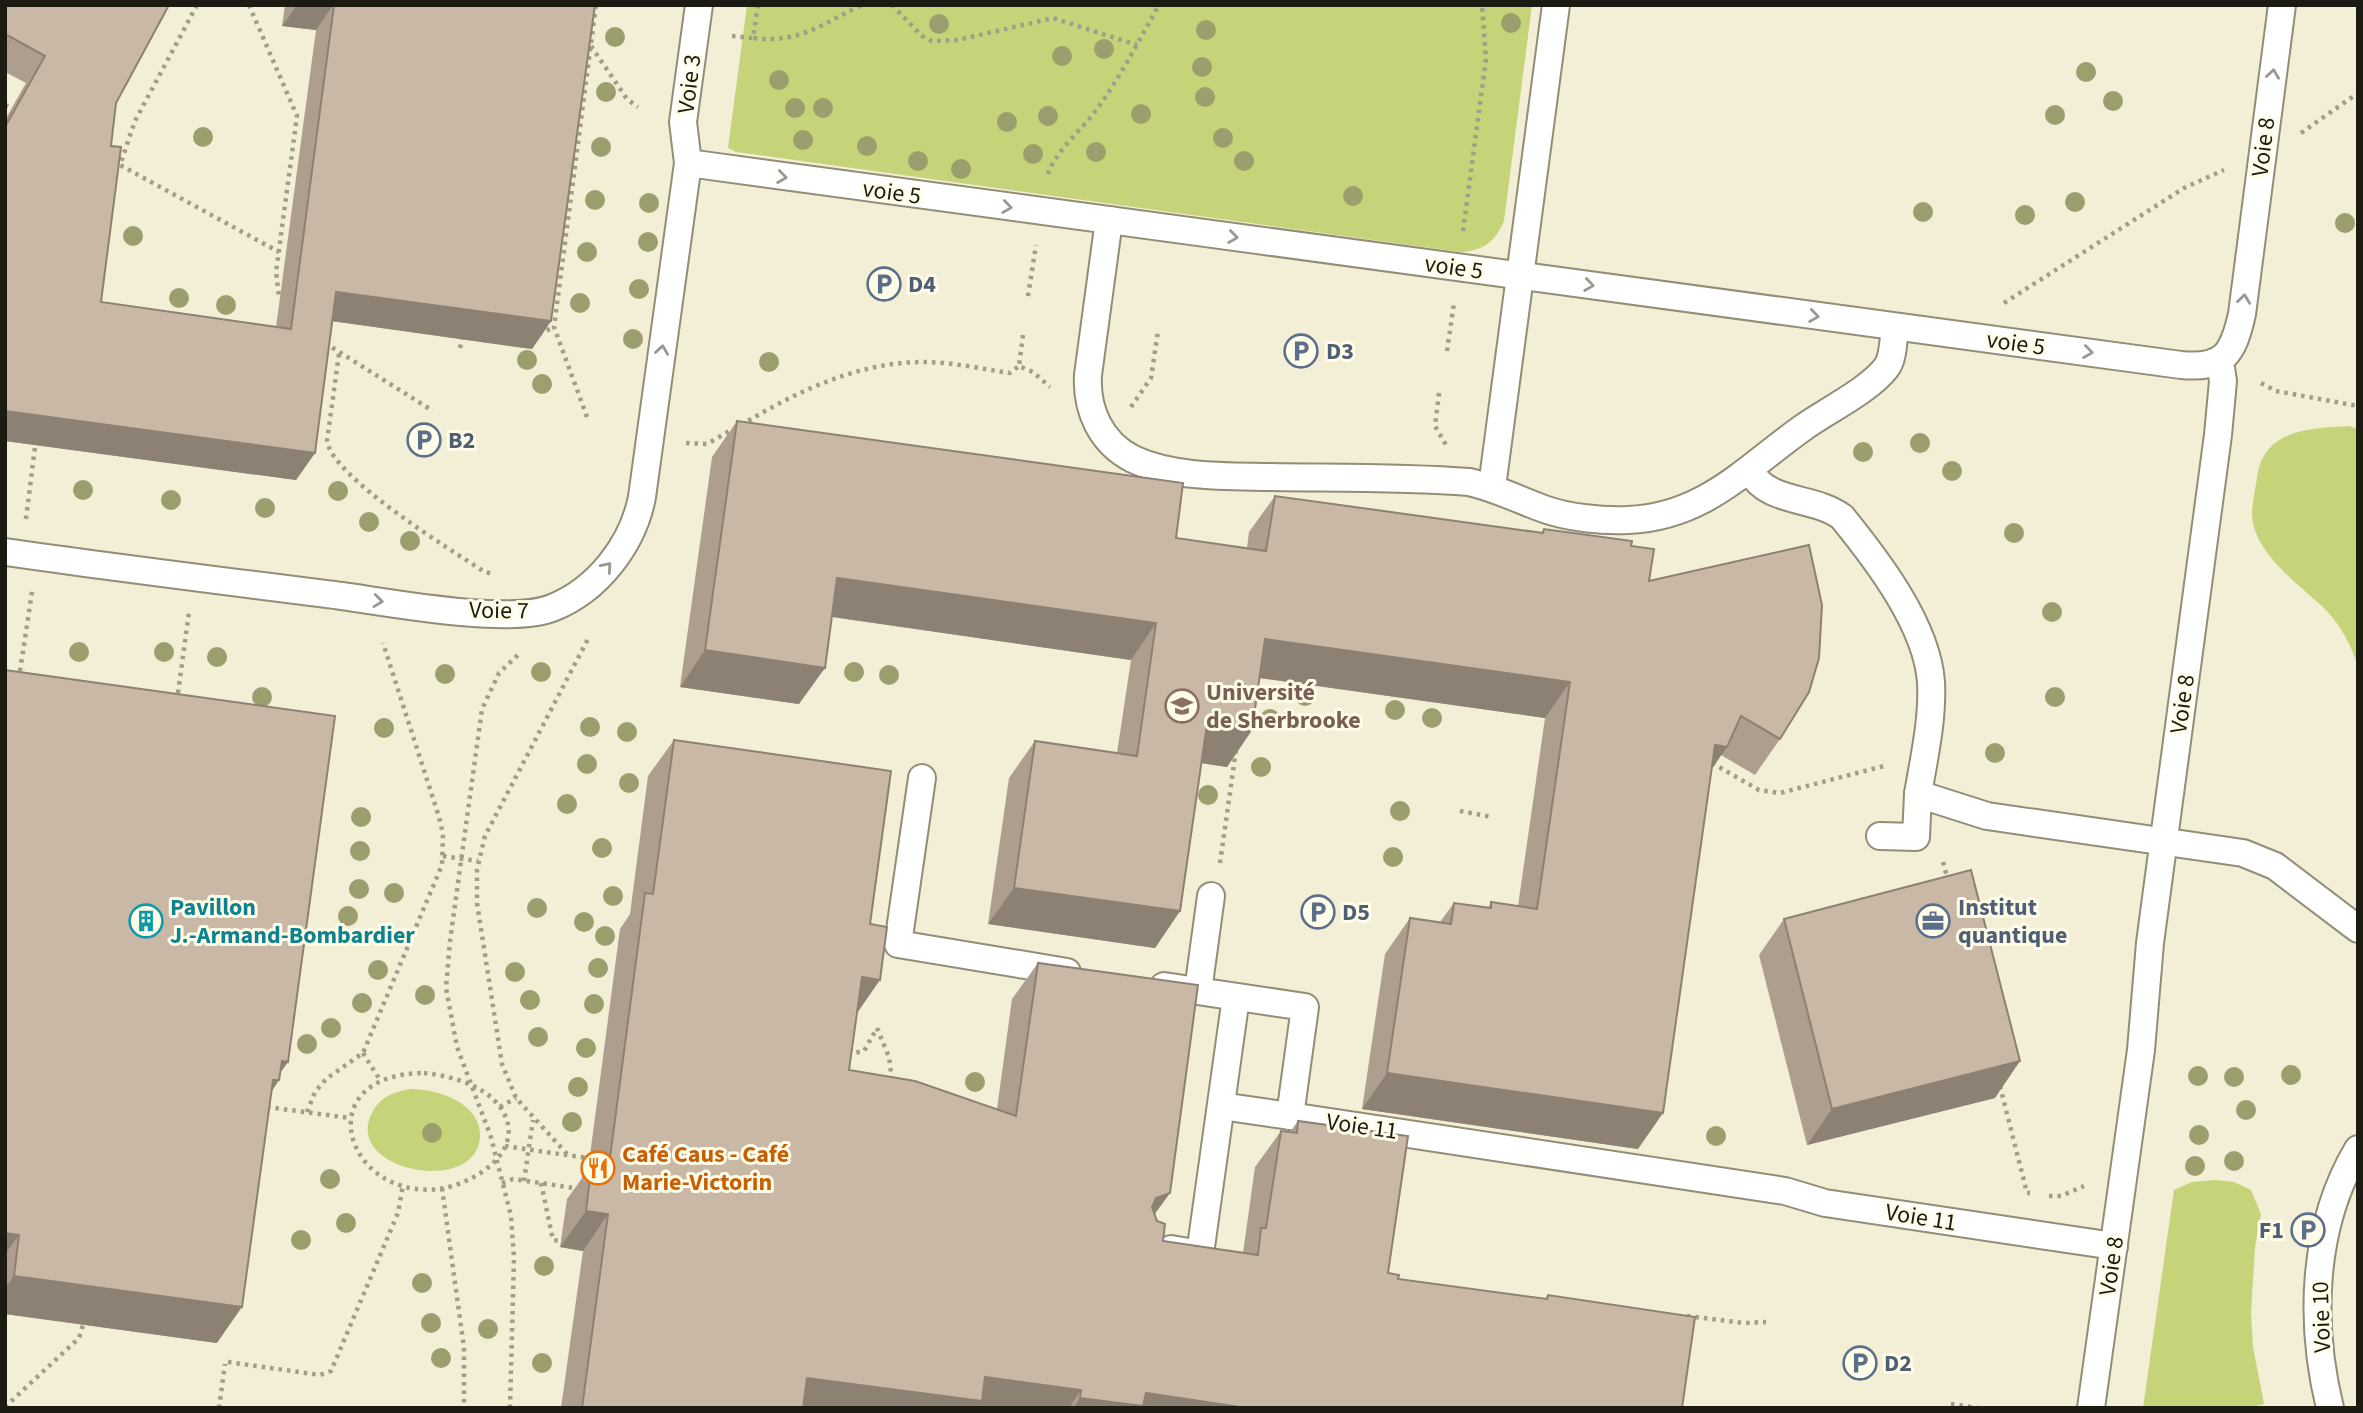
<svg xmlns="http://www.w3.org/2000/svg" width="2363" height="1413" font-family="'Source Sans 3',sans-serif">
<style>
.green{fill:#c5d478}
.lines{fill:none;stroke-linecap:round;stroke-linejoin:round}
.service-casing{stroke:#918d77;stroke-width:30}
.path{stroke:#a09d8a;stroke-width:4.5;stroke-dasharray:3.5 5;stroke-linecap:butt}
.service{stroke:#fff;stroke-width:26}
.tree{fill:#9c9e6e}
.wall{fill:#ae9e8f}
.shaded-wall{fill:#8d8174}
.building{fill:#cab8a6;stroke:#8d8174;stroke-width:2}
.oneway{stroke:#999894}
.labels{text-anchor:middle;stroke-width:6;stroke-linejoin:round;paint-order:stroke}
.street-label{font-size:24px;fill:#1c1b12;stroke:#fffce8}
.service-label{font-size:24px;font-weight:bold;fill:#4e5e75;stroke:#fffce8;text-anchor:start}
.education-label{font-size:24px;font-weight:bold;fill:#785e54;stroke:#fffce8;text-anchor:start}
.culture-label{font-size:24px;font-weight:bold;fill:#0d838f;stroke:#fffce8;text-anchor:start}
.food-label{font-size:24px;font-weight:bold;fill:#c56008;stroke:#fffce8;text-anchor:start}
</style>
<rect width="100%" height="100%" fill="#f3eed6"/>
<g class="green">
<path d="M747,5H1532L1504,221C1495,242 1483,251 1460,252L736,152L728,148Z"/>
<path d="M2349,426L2358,429V666C2350,644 2342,627 2326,610C2301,586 2254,554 2252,515C2252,503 2255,490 2257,478C2263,429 2311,428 2349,426Z"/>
<path d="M411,1089C438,1089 481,1103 480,1136C478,1197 342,1171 372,1113C380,1096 394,1092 411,1089Z"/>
<path d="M2216,1180L2234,1182L2251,1190L2261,1214L2255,1247L2251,1313L2253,1347L2264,1404L2246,1408H2143L2174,1190L2192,1182Z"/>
</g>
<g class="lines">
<defs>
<g id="service">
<path d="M688,163L2181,365C2224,369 2233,354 2242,314L2282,5"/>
<path d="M1109,220L1088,375C1086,410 1101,443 1133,459C1173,478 1228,476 1271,477C1337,478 1403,477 1469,482C1496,488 1519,500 1544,509C1569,518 1602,521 1628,520C1705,517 1747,467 1804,427C1828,410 1869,390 1886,368C1894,358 1893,339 1895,327"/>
<path d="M1750,471C1768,504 1814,496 1842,517C1877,560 1927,625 1931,682C1933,719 1924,758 1918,794L1987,816L2243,853L2275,866L2358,929"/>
<path d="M1492,487L1556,5"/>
<path d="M5,552C117,568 230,582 342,596C392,603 509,625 552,608C598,590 633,544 642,497L688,163L683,122L699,5"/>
<path d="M922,778L898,944L1067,972"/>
<path d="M1880,836L1916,837L1918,794"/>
<path d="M1164,986L1305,1007L1290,1116L1785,1191L1825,1203L2114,1246"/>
<path d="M1198,991L1211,896"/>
<path d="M1221,1106L1290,1116"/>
<path d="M1171,1249L1200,1254L1236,997"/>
<path d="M2091,1408L2141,1050L2150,943L2218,435L2223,381L2220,362"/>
<path d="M2330,1408C2309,1322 2312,1226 2358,1149"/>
</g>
</defs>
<use href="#service" class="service-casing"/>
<g class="path">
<path d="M197,5L135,121L120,165L279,252"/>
<path d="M249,5L297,116L276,272L279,296"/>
<path d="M758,5L753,38C800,44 821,24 862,5"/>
<path d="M892,5L922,36L932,41L958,40L1053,18L1137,45"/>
<path d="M732,36L753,38"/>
<path d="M591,46L627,99L638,107"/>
<path d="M5,105L17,111"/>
<path d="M2301,133L2358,93"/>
<path d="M1048,174C1057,149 1082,130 1097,109C1121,76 1139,40 1159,5"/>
<path d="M1463,231L1486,59L1482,5"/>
<path d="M1028,296L1036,245"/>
<path d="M2004,303L2184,188L2224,170"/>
<path d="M539,334L554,327"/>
<path d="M1023,335L1019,366L1033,372L1050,387"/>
<path d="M325,343L433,411"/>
<path d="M460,348L462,339"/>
<path d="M1447,351L1454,303"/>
<path d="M339,354L327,441C333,478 450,549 483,571L492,574"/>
<path d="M2261,383L2276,391L2358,406"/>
<path d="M1439,393L1435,426L1446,445"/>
<path d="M1131,407L1151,378L1158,331"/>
<path d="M587,417L554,327L596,5"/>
<path d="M741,425C796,392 857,362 923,362C952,362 982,369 1010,373L1019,366"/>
<path d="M686,443L707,444L733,429"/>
<path d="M26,519L35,447"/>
<path d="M20,671L32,592"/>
<path d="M178,693L189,612"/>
<path d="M1712,763L1759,790L1780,793L1888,765"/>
<path d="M1460,811L1492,817"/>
<path d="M443,856L478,861"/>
<path d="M1943,862L1948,880"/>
<path d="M1220,863L1236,750"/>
<path d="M877,1028L889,1057L892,1080"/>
<path d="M363,1053L380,1080"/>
<path d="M848,1054L864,1051L877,1028"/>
<path d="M424,1073C450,1076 483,1084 500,1107C530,1149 475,1184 439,1189C345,1200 306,1074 424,1073Z"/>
<path d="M2000,1086L2027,1193H2030"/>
<path d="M267,1107L350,1118"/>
<path d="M500,1107L516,1098"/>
<path d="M307,1112L315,1092L326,1079L363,1053L442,865L443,834L439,817L383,643"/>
<path d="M505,1146L587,1158"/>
<path d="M567,1154L516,1098L502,1064L477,903V870L485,836L589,637"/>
<path d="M584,1178L586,1158"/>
<path d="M524,1181L533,1120"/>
<path d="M502,1183L513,1179L581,1189"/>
<path d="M541,1183L553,1240L561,1241"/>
<path d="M442,1188L464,1348V1408"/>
<path d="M2049,1196H2061L2084,1186"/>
<path d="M1687,1316L1744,1323L1766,1322"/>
<path d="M228,1362L320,1375L331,1371L398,1213L403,1185"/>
<path d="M1951,1404L1978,1408"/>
<path d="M5,1407L79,1338L83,1325"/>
<path d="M219,1408L225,1364"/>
<path d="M510,1408L514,1258L511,1216L491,1137L457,1047L446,988L450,941L482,709L499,673L521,652"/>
</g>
<use href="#service" class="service"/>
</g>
<g class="tree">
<circle cx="1511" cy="23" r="10"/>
<circle cx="939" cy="24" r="10"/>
<circle cx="1206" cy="30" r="10"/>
<circle cx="615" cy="37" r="10"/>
<circle cx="1104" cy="49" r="10"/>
<circle cx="1062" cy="56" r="10"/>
<circle cx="1202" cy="67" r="10"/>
<circle cx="2086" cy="72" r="10"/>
<circle cx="779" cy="80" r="10"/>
<circle cx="606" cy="92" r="10"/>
<circle cx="1205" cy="97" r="10"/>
<circle cx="2113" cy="101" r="10"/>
<circle cx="795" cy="108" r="10"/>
<circle cx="823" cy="108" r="10"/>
<circle cx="1141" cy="114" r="10"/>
<circle cx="2055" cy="115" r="10"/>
<circle cx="1048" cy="116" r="10"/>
<circle cx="1007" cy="122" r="10"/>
<circle cx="203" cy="137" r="10"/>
<circle cx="1223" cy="138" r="10"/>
<circle cx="803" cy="140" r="10"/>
<circle cx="867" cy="146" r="10"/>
<circle cx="601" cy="147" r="10"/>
<circle cx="1096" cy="152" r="10"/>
<circle cx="1033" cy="154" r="10"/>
<circle cx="918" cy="161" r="10"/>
<circle cx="1244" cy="161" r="10"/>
<circle cx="961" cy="169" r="10"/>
<circle cx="1353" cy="196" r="10"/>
<circle cx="595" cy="200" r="10"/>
<circle cx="2075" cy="202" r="10"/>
<circle cx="649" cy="203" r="10"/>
<circle cx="1923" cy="212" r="10"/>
<circle cx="2025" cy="215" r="10"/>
<circle cx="2345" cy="223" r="10"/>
<circle cx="133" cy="236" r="10"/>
<circle cx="648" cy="242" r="10"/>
<circle cx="587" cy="252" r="10"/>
<circle cx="639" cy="289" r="10"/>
<circle cx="179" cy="298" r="10"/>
<circle cx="580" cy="303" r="10"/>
<circle cx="226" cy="305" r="10"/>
<circle cx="633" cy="339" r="10"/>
<circle cx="527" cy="360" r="10"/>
<circle cx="769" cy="362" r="10"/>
<circle cx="542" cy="384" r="10"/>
<circle cx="1920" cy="443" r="10"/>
<circle cx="1863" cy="452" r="10"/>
<circle cx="1952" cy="471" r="10"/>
<circle cx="83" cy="490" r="10"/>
<circle cx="338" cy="491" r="10"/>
<circle cx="171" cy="500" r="10"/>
<circle cx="265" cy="508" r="10"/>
<circle cx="369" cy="522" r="10"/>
<circle cx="2014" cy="533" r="10"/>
<circle cx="410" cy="541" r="10"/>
<circle cx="2052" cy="612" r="10"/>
<circle cx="79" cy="652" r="10"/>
<circle cx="164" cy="652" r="10"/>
<circle cx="217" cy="657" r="10"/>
<circle cx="541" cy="672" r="10"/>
<circle cx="854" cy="672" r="10"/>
<circle cx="445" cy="674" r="10"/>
<circle cx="889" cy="675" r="10"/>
<circle cx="1305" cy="696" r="10"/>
<circle cx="262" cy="697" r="10"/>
<circle cx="2055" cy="697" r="10"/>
<circle cx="1395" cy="710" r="10"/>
<circle cx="1432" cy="718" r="10"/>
<circle cx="1270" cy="719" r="10"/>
<circle cx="590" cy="727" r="10"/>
<circle cx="384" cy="728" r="10"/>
<circle cx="627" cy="732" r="10"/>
<circle cx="1995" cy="753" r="10"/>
<circle cx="587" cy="764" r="10"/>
<circle cx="1261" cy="767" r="10"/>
<circle cx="629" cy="783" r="10"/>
<circle cx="1208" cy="795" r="10"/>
<circle cx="567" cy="804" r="10"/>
<circle cx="1400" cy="811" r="10"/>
<circle cx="361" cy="817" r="10"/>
<circle cx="602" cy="848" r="10"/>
<circle cx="360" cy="851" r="10"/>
<circle cx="1393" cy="857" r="10"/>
<circle cx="359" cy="889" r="10"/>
<circle cx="394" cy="893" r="10"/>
<circle cx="613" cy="896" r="10"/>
<circle cx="537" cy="908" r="10"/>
<circle cx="348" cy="916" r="10"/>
<circle cx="584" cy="922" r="10"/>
<circle cx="605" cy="936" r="10"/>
<circle cx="598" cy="968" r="10"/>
<circle cx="378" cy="970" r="10"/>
<circle cx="515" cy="972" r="10"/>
<circle cx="425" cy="995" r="10"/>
<circle cx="530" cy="1000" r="10"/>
<circle cx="362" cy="1003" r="10"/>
<circle cx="594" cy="1004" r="10"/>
<circle cx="331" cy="1028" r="10"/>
<circle cx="538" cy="1037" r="10"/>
<circle cx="307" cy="1044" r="10"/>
<circle cx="586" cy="1048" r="10"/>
<circle cx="2291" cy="1075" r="10"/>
<circle cx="2198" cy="1076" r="10"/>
<circle cx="2234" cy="1077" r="10"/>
<circle cx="975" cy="1082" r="10"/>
<circle cx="578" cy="1087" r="10"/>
<circle cx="2246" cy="1110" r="10"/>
<circle cx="572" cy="1122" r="10"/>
<circle cx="432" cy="1133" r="10"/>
<circle cx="2199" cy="1135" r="10"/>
<circle cx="1716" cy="1136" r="10"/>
<circle cx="2234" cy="1161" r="10"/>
<circle cx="2195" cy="1166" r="10"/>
<circle cx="330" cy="1179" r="10"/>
<circle cx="346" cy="1223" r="10"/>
<circle cx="301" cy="1240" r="10"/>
<circle cx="544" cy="1266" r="10"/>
<circle cx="422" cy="1283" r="10"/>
<circle cx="431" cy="1323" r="10"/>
<circle cx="488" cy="1329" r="10"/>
<circle cx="441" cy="1358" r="10"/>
<circle cx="542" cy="1363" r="10"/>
</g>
<g class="wall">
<path d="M5,5L116,103L111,146L101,302L276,327L316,30L282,26L285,5H595L551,321L532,349L332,321L315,453L296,480L5,441V120L26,83L5,72Z"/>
<path d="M737,421L1176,538L1247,548L1249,532L1275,496L1541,533L1544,529L1631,546L1649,581L1780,739L1755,775L1721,755L1712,768L1638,1149L1362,1109L1385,954L1410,918L1440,922L1454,903L1488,908L1491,902L1518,906L1545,718L1259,678L1252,730L1227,767L1201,763L1180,911L1155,948L988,924L1009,778L1035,741L1117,753L1131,660L832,617L799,704L680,687L712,457Z"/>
<path d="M5,670L288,1062L280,1072L279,1080L272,1091L217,1343L5,1314Z"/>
<path d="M674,740L857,1012L849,1070L997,1109L1012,999L1038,963L1155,1215L1163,1241L1243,1253L1255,1167L1281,1131L1290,1132L1298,1121L1388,1273L1398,1279L1545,1299L1548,1295L1682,1408H561L583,1251L560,1247L567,1199L588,1170L620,929L630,914L648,776Z"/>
<path d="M1784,919L1995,1098L1807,1145L1759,955Z"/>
</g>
<g class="shaded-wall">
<path d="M297,5H333L316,30L282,26Z"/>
<path d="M336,292L551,321L532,349L317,319Z"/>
<path d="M5,411L315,453L296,480L5,441Z"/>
<path d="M837,578L1156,623L1131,660L812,614Z"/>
<path d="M1265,639L1570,682L1545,718L1239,675Z"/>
<path d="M705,650L825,668L799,704L680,687Z"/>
<path d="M1207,724L1252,730L1227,767L1181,760Z"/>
<path d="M1715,745L1727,747L1702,783Z"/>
<path d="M1014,888L1180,911L1155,948L988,924Z"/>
<path d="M862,977L880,980L855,1016Z"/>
<path d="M282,1061L288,1062L275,1080H279L254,1117Z"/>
<path d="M2020,1061L1995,1098L1807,1145L1832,1109Z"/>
<path d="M1387,1073L1663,1113L1638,1149L1362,1109Z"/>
<path d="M1170,1193L1144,1229L1130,1235L1156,1198Z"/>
<path d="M586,1211L608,1214L583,1251L560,1247Z"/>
<path d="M5,1233L19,1235L5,1254Z"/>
<path d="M14,1276L242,1307L217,1343L5,1314V1288Z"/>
<path d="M985,1377L1081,1390L1069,1408H786L807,1378Z"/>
<path d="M1146,1393L1246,1408H1073L1080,1398Z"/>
</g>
<g class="building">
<path d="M5,5H169L116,103L111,146L121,147L101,302L291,329L334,5H595L551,321L336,292L315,453L5,411V127L45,56L5,34Z"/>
<path d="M737,421L1183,483L1176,538L1266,551L1275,496L1543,533L1544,529L1632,541L1631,546L1654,549L1649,581L1809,545L1822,605L1819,658L1809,692L1780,739L1741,716L1727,747L1715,745L1663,1113L1387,1073L1410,918L1451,924L1454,903L1491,908V902L1537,909L1570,682L1265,639L1252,730L1207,724L1180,911L1014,888L1035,741L1137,756L1156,623L837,578L825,668L705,650Z"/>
<path d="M5,670L335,716L288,1062L282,1061L279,1080H273L242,1307L14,1276L19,1235L5,1233Z"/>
<path d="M674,740L891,771L870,924L887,927L880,980L862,977L849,1070L915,1081L1016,1116L1038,963L1198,985L1170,1193L1156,1198L1152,1207L1157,1221L1165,1224L1163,1241L1258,1255L1261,1228H1266L1281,1131L1297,1133L1298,1121L1408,1136L1388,1273L1399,1275L1398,1279L1547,1299L1548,1295L1695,1317L1682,1408H1246L1146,1393L1143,1406L1080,1398L1081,1390L985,1377L982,1401L807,1378L803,1408H582L608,1214L586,1211L592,1162L609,1165L645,893L653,894Z"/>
<path d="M1971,870L2020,1061L1832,1109L1784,919Z"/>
</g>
<defs><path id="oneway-chevron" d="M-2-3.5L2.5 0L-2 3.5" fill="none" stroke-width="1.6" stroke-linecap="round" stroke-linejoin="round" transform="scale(1.75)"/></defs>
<g class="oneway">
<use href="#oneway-chevron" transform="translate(2273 74) rotate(-82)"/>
<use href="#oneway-chevron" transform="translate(782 177) rotate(8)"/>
<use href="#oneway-chevron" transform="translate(1007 207) rotate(8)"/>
<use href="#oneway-chevron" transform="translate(1233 237) rotate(8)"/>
<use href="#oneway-chevron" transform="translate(1589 285) rotate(8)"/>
<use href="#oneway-chevron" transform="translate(2244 299) rotate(-83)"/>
<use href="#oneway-chevron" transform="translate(1814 316) rotate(8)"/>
<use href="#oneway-chevron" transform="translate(662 350) rotate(-82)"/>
<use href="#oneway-chevron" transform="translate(2088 352) rotate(8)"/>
<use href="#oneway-chevron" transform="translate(607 567) rotate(-49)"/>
<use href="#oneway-chevron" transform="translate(378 601) rotate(7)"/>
</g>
<defs>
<symbol id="parking-ring" viewBox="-11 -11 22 22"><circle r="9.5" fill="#fffce8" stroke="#5c6f8a" stroke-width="1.5"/><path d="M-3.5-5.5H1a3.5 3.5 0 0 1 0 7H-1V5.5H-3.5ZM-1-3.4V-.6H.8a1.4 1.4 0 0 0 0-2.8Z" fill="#5c6f8a"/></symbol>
<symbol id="university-ring" viewBox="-11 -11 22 22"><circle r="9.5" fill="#fffce8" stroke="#8d6e63" stroke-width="1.5"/><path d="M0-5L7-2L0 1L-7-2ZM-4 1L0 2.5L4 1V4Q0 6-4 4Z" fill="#8d6e63"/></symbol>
<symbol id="building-ring" viewBox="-11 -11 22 22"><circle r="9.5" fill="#fffce8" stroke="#0f9aa8" stroke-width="1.5"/><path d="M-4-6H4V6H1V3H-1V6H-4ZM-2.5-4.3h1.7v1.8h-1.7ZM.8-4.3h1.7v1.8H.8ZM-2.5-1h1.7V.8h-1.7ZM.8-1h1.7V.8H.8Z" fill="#0f9aa8"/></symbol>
<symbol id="office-ring" viewBox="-11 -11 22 22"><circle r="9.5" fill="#fffce8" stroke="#5c6f8a" stroke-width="1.5"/><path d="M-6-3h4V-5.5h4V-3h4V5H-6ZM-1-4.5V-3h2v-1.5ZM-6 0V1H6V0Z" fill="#5c6f8a"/></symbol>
<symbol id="restaurant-ring" viewBox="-11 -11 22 22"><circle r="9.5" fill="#fffce8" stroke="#e8710a" stroke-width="1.5"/><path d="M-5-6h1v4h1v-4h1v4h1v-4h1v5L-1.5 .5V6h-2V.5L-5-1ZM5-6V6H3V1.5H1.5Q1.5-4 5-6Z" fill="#e8710a"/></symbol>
</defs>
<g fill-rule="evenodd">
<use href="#parking-ring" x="865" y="265" width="38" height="38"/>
<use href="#parking-ring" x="1282" y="332" width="38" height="38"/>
<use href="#parking-ring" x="405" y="421" width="38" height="38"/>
<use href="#university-ring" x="1163" y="687" width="38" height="38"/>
<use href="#parking-ring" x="1299" y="893" width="38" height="38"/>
<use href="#building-ring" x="127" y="902" width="38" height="38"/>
<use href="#office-ring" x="1914" y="902" width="38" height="38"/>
<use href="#restaurant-ring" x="579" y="1149" width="38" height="38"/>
<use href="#parking-ring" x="2289" y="1211" width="38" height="38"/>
<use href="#parking-ring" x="1841" y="1344" width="38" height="38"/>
</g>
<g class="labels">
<g class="street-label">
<text transform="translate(689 84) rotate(-83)" y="8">Voie 3</text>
<text transform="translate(2263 147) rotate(-83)" y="8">Voie 8</text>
<text transform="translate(892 192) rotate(8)" y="8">voie 5</text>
<text transform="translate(1454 267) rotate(8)" y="8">voie 5</text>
<text transform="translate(2016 343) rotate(8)" y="8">voie 5</text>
<text transform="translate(499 610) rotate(1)" y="8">Voie 7</text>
<text transform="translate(2182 704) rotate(-82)" y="8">Voie 8</text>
<text transform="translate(1362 1126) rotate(8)" y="8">Voie 11</text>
<text transform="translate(1921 1217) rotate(9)" y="8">Voie 11</text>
<text transform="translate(2111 1266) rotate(-82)" y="8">Voie 8</text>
<text transform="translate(2321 1317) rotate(-92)" y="8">Voie 10</text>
</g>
<g class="service-label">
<text x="908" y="292">D4</text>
<text x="1326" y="359">D3</text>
<text x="448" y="448">B2</text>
<text x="1958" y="915">Institut<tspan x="1958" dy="28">quantique</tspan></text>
<text x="1342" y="920">D5</text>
<text x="2284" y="1238" text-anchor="end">F1</text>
<text x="1884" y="1371">D2</text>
</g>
<g class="education-label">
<text x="1206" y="700">Université<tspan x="1206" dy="28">de Sherbrooke</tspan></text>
</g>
<g class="culture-label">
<text x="170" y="915">Pavillon<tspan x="170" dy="28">J.-Armand-Bombardier</tspan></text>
</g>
<g class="food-label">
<text x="622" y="1162">Café Caus - Café<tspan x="622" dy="28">Marie-Victorin</tspan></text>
</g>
</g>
<rect width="2363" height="1413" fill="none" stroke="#1c1b12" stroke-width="14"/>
</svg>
